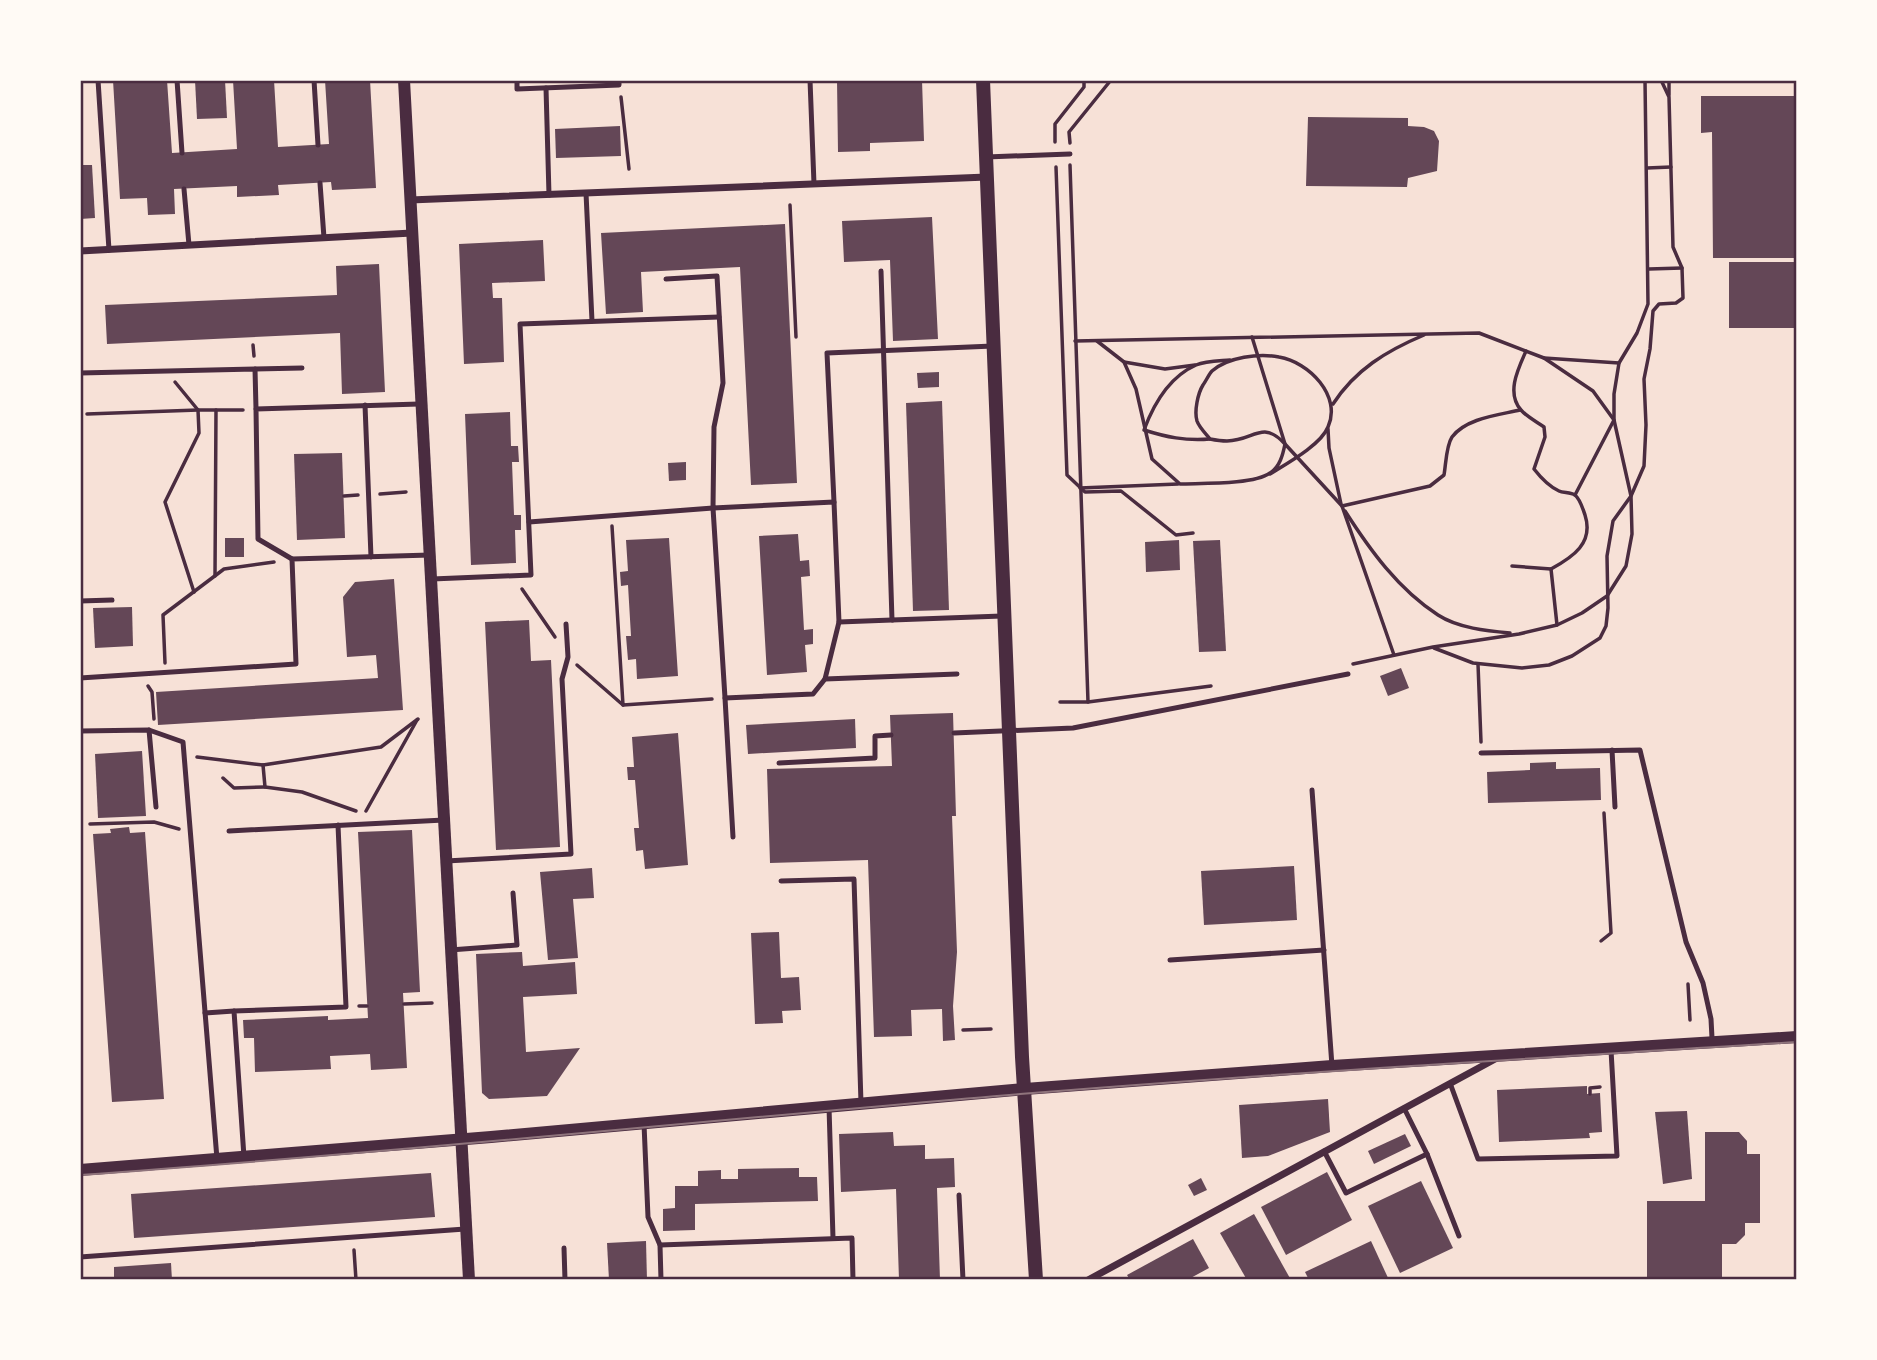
<svg xmlns="http://www.w3.org/2000/svg" width="1877" height="1360" font-family="'Open Sans',sans-serif">
<style>
.building{fill:#644757}
.lines{fill:none;stroke-linecap:round;stroke-linejoin:round}
.path{stroke:#4a2c40;stroke-width:3.5}
.service{stroke:#4a2c40;stroke-width:5}
.minor{stroke:#4a2c40;stroke-width:7}
.tertiary{stroke:#4a2c40;stroke-width:12}
.secondary{stroke:#4a2c40;stroke-width:14}
.tram{stroke:#8f747c;stroke-width:2}
.neatline{fill:none;stroke:#4a2c40;stroke-width:2.5}
</style>
<rect width="100%" height="100%" fill="#f7e1d7"/>
<g class="building">
<path d="M113,80H167L172,153L237,149L233,80H274L278,147L329,144L325,80H370L376,188L332,190L331,182L278,185L279,195L237,197V186L174,189L175,214L148,215L147,198L120,199Z"/>
<path d="M195,80H225L227,118L197,119Z"/>
<path d="M837,80H922L924,141L870,143V151L838,152Z"/>
<rect x="1219" y="80" width="60" height="3"/>
<path d="M1701,96H1797V258H1713L1712,132L1701,133Z"/>
<path d="M1308,117L1408,118V126L1424,127L1434,131L1439,141L1437,171L1408,178L1407,187L1306,186Z"/>
<path d="M620,126L621,156L556,158L555,129Z"/>
<path d="M80,165H92L95,218L80,219Z"/>
<path d="M932,217L938,339L893,341L890,260L844,262L842,221Z"/>
<path d="M785,224L797,483L751,485L740,267L641,272L643,312L606,314L601,233Z"/>
<path d="M543,240L545,281L492,283L493,298H502L504,362L464,364L459,244Z"/>
<rect x="1729" y="262" width="68" height="66"/>
<path d="M379,264L385,392L342,394L340,333L107,344L105,305L337,295L336,266Z"/>
<path d="M939,372V387L918,388L917,373Z"/>
<path d="M942,401L949,610L913,611L906,403Z"/>
<path d="M510,412L511,446H518L519,462H512L514,515H521V530H515L516,563L471,565L465,414Z"/>
<path d="M342,453L345,538L297,540L294,454Z"/>
<path d="M686,462V480L669,481L668,463Z"/>
<path d="M798,534L800,561L809,560L810,576L801,577L804,630L813,629V644L805,645L807,672L767,675L759,536Z"/>
<rect x="225" y="538" width="19" height="19"/>
<path d="M669,538L678,676L637,679L636,659L628,660L626,636H631L628,585L621,586L620,572L628,571L626,540Z"/>
<path d="M1179,540L1180,570L1146,572L1145,542Z"/>
<path d="M1220,540L1226,651L1199,652L1193,541Z"/>
<path d="M394,579L403,710L158,725L156,692L378,678L376,655L347,657L343,597L355,582Z"/>
<path d="M132,607L133,646L95,648L93,608Z"/>
<path d="M529,620L531,661L551,660L560,847L496,850L485,622Z"/>
<path d="M1401,668L1409,688L1388,696L1380,676Z"/>
<path d="M953,713L956,816H952L957,952L953,1006L955,1040L943,1041L942,1009L911,1010L912,1036L874,1037L868,860L770,863L767,769L892,766L890,715Z"/>
<path d="M855,719L856,748L748,754L746,725Z"/>
<path d="M678,733L688,865L645,869L643,850L636,851L634,828H639L635,780H628L627,767H634L632,737Z"/>
<path d="M142,751L146,816L98,818L95,754Z"/>
<path d="M1556,762V769L1600,768L1601,800L1488,803L1487,772L1530,770V763Z"/>
<path d="M129,827L130,833L145,832L164,1099L112,1102L93,834L111,833L110,829Z"/>
<path d="M412,830L420,992L403,993L407,1068L371,1070L370,1054L330,1056L331,1069L255,1072L254,1038H244L243,1020L328,1016V1020L368,1018L358,832Z"/>
<path d="M1294,866L1297,920L1204,925L1201,871Z"/>
<path d="M592,868L594,898L573,899L578,958L548,960L540,872Z"/>
<path d="M779,932L781,978L799,977L801,1010L782,1011L783,1023L755,1024L751,933Z"/>
<path d="M522,952L523,966L575,962L577,994L523,997L526,1052L580,1048L547,1096L489,1099L482,1093L476,954Z"/>
<path d="M1587,1086V1094L1600,1093L1602,1132L1589,1133L1590,1138L1499,1142L1497,1090Z"/>
<path d="M1328,1099L1330,1132L1268,1156L1242,1158L1239,1105Z"/>
<path d="M1687,1111L1692,1179L1663,1184L1655,1112Z"/>
<path d="M893,1132L894,1146L925,1145V1159L954,1158L955,1187L937,1188L940,1280H899L896,1189L841,1192L839,1134Z"/>
<path d="M1705,1132H1739L1747,1141V1154H1760V1223H1745V1235L1736,1244H1722V1280H1647V1201H1705Z"/>
<path d="M1405,1134L1411,1146L1374,1164L1368,1151Z"/>
<path d="M799,1168V1177H817L818,1201L695,1204V1230L663,1231V1209L675,1208V1186H698V1171L721,1170V1179H738V1169Z"/>
<path d="M1327,1172L1352,1220L1286,1255L1261,1207Z"/>
<path d="M431,1173L435,1217L134,1238L131,1194Z"/>
<path d="M1201,1178L1207,1190L1194,1196L1188,1185Z"/>
<path d="M1421,1181L1453,1248L1400,1273L1368,1206Z"/>
<path d="M1254,1214L1291,1280H1247L1220,1233Z"/>
<path d="M1193,1239L1209,1268L1187,1280H1130L1127,1275Z"/>
<path d="M646,1241L647,1280H609L607,1243Z"/>
<path d="M1371,1241L1389,1280H1309L1305,1272Z"/>
<path d="M171,1263L172,1280H114V1267Z"/>
</g>
<g class="lines">
<g class="path">
<path d="M1669,95V80"/>
<path d="M621,97L629,169"/>
<path d="M1055,142V124L1084,87V80"/>
<path d="M1070,143L1069,132L1111,80"/>
<path d="M1070,165L1088,702"/>
<path d="M1056,167L1067,475L1085,492L1121,491L1176,535L1193,533"/>
<path d="M1647,168L1671,167"/>
<path d="M790,205L796,337"/>
<path d="M1649,269L1682,268"/>
<path d="M1252,337L1285,444L1342,506L1394,655"/>
<path d="M1075,341L1479,333L1544,358L1593,391L1614,420L1575,495"/>
<path d="M1097,341L1124,362L1136,389L1152,459L1180,484C1201,483 1253,485 1270,473C1280,467 1283,454 1285,444C1262,419 1254,441 1227,441C1221,441 1215,440 1210,439C1206,434 1199,427 1197,421C1194,411 1198,393 1203,385C1206,381 1209,374 1212,371C1228,357 1259,353 1279,357C1309,362 1342,396 1328,427C1321,445 1286,464 1270,474"/>
<path d="M253,345L254,356"/>
<path d="M1526,351C1518,369 1506,393 1521,410C1527,417 1537,422 1544,427L1545,437L1534,469C1541,478 1548,486 1559,491C1563,493 1571,492 1575,495C1580,499 1583,509 1585,515C1594,543 1573,557 1551,569L1557,625"/>
<path d="M1544,358L1619,363"/>
<path d="M1124,362L1165,369L1195,365"/>
<path d="M175,382L198,410"/>
<path d="M1333,404C1355,370 1386,351 1424,335"/>
<path d="M87,414L198,410"/>
<path d="M1328,429L1329,448L1341,504"/>
<path d="M1210,439C1185,441 1166,437 1144,430C1154,403 1169,377 1196,365C1206,361 1220,361 1230,360"/>
<path d="M1080,488L1178,484"/>
<path d="M380,494L406,492"/>
<path d="M344,496L358,495"/>
<path d="M1342,506L1430,486L1444,475C1446,464 1446,446 1452,437C1466,418 1499,415 1520,410"/>
<path d="M1345,511C1370,550 1398,589 1438,615C1458,628 1487,631 1510,633"/>
<path d="M612,526L623,705L712,699"/>
<path d="M1512,566L1551,569"/>
<path d="M215,576L216,410"/>
<path d="M522,589L555,637"/>
<path d="M194,592L165,502L199,433L198,410H243"/>
<path d="M1434,648L1473,663L1522,668L1549,665L1572,656L1600,638L1606,626L1608,608L1607,556L1613,521L1631,496L1644,466L1646,425L1644,379L1650,349L1653,311L1659,304L1676,303L1683,298L1682,268L1673,247L1669,97L1661,80"/>
<path d="M165,663L163,615L224,569L274,562"/>
<path d="M1353,664L1433,647L1519,634L1557,625L1582,613L1607,596L1626,566L1632,534L1631,496L1614,420V394L1619,363L1637,333L1648,304L1645,80"/>
<path d="M1478,664L1481,742"/>
<path d="M577,665L623,705"/>
<path d="M148,686L152,692L154,719"/>
<path d="M1060,702H1088L1211,686"/>
<path d="M197,757L263,765L381,747L418,719"/>
<path d="M263,765L265,787L302,792L356,811"/>
<path d="M223,778L234,788L265,787"/>
<path d="M366,811L417,720"/>
<path d="M90,824L154,822L179,829"/>
<path d="M1601,941L1611,933L1604,813"/>
<path d="M1688,984L1690,1020"/>
<path d="M404,1004L432,1003"/>
<path d="M359,1006H367"/>
<path d="M963,1030L991,1029"/>
<path d="M1590,1094V1088L1600,1087"/>
<path d="M354,1250L356,1280"/>
</g>
<g class="service">
<path d="M98,80L109,250"/>
<path d="M177,80L182,153"/>
<path d="M314,80L318,145"/>
<path d="M517,80V89L619,85V80"/>
<path d="M810,80L814,184"/>
<path d="M546,88L549,195"/>
<path d="M986,157L1070,154"/>
<path d="M320,183L324,238"/>
<path d="M184,189L189,245"/>
<path d="M586,193L592,321"/>
<path d="M881,271L892,620L1002,616"/>
<path d="M666,279L717,276L723,383L714,427L713,508L834,502L839,622L825,679"/>
<path d="M255,369L302,368"/>
<path d="M80,373L255,369L256,409"/>
<path d="M365,405L371,557"/>
<path d="M834,502L827,353L993,346"/>
<path d="M529,522L713,508L725,698L813,694L825,679L957,674"/>
<path d="M292,559L258,539L256,409L419,404"/>
<path d="M432,579L531,575L520,324L719,317"/>
<path d="M80,601L112,600"/>
<path d="M839,622L892,620"/>
<path d="M80,678L296,664L292,559L430,555"/>
<path d="M725,698L733,837"/>
<path d="M149,730L156,807"/>
<path d="M80,731L149,730L183,742L217,1159"/>
<path d="M954,733L1073,728L1348,674"/>
<path d="M1612,750L1615,807"/>
<path d="M1481,753L1640,750L1686,942L1703,983L1711,1019L1712,1038L1716,1042"/>
<path d="M779,763L875,758V736L891,735"/>
<path d="M1312,790L1332,1066"/>
<path d="M229,831L444,820"/>
<path d="M446,861L571,854L562,679L568,657L566,624"/>
<path d="M781,881L854,879L861,1103"/>
<path d="M450,950L517,945L513,893"/>
<path d="M1170,960L1324,950"/>
<path d="M205,1013L234,1011"/>
<path d="M1450,1083L1478,1159L1617,1156L1611,1050"/>
<path d="M829,1107L833,1238"/>
<path d="M644,1124L648,1217L660,1245L661,1280"/>
<path d="M1324,1151L1346,1193L1427,1154L1404,1108"/>
<path d="M1427,1154L1459,1236"/>
<path d="M244,1157L234,1011L346,1007L338,825"/>
<path d="M959,1195L963,1280"/>
<path d="M660,1245L852,1238L853,1280"/>
<path d="M564,1248L565,1280"/>
<path d="M80,1257L465,1229"/>
</g>
<g class="minor">
<path d="M410,200L987,177"/>
<path d="M80,251L412,233"/>
<path d="M1088,1280L1497,1058"/>
</g>
<g class="tertiary">
<path d="M404,80L469,1280"/>
<path d="M80,1170L491,1137L1025,1089L1332,1066L1797,1037"/>
</g>
<path class="secondary" d="M983,80L1022,1057L1036,1280"/>
<path class="tram" d="M80,1175C394,1153 707,1120 1020,1094C1278,1073 1538,1058 1797,1042"/>
</g>
<rect width="1877" height="1360" fill="none" stroke="#fffaf5" stroke-width="164"/>
<rect x="82" y="82" width="1713" height="1196" class="neatline"/>
</svg>
